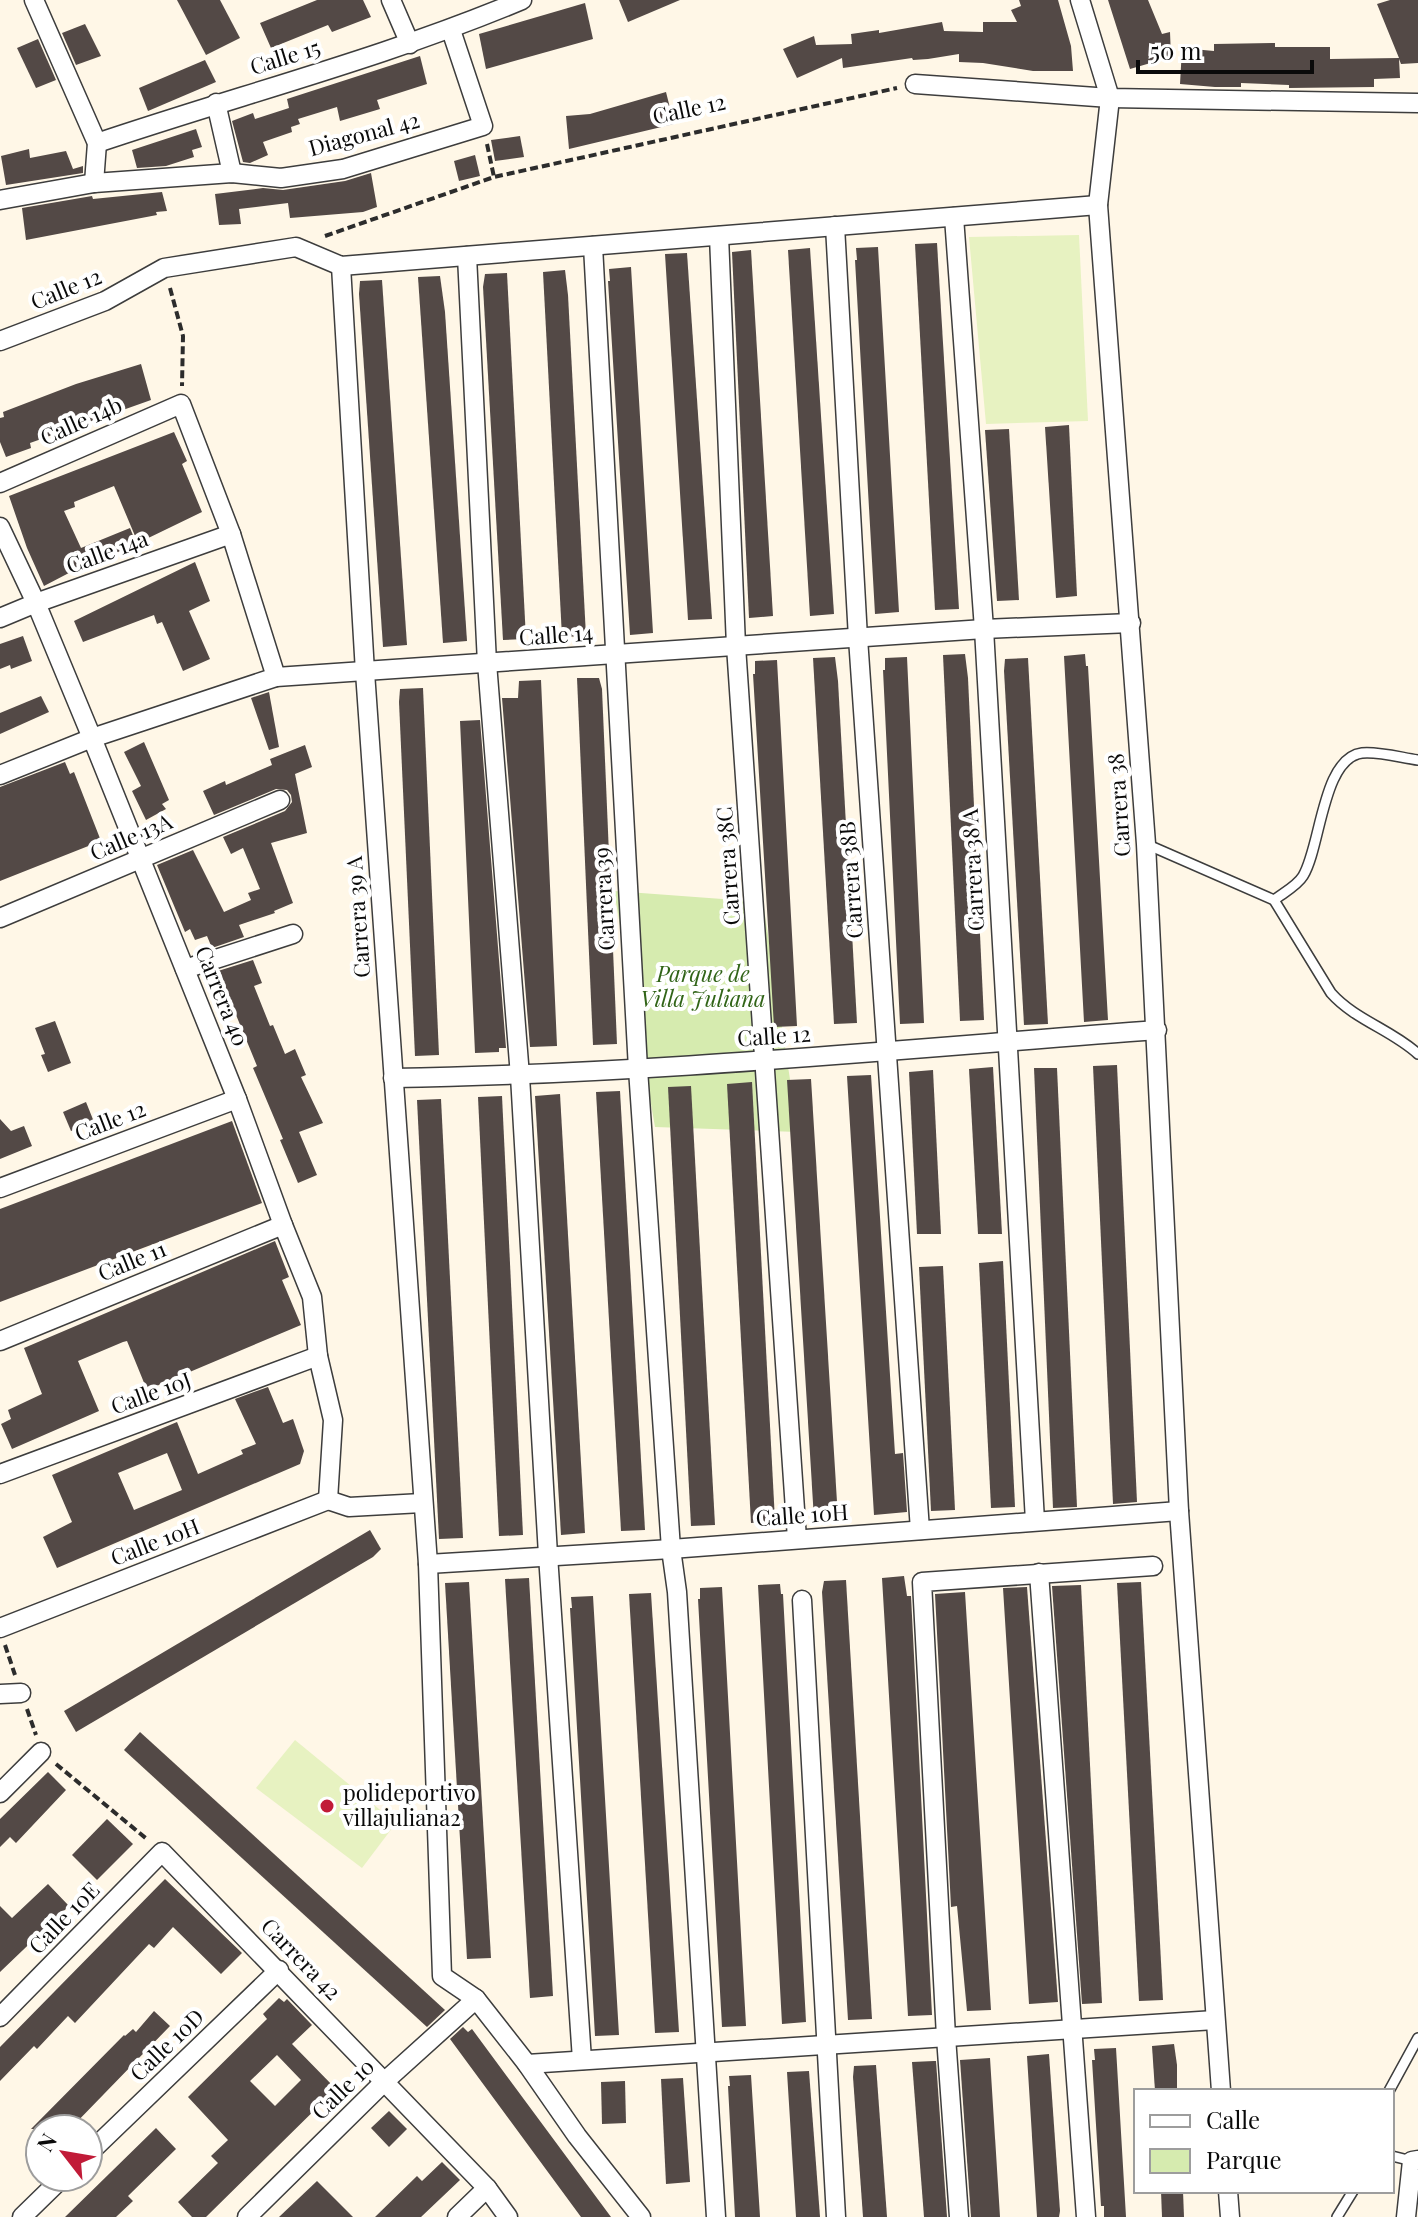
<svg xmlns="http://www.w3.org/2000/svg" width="1418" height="2217" font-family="'Playfair Display',serif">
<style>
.green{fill:#d6ebaf}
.pitch{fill:#e7f2c1}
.building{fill:#534946;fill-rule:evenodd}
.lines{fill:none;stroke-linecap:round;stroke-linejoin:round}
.lane-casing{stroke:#3d3d3d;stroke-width:12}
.street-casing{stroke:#3d3d3d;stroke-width:21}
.path{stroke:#2c2c2c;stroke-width:4;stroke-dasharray:8 4;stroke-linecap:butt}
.lane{stroke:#fff;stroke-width:9}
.street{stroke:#fff;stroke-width:18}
.poi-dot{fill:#c11b38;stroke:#fff;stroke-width:3}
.labels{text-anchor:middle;stroke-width:8;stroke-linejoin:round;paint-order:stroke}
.street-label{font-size:22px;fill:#0a0a0a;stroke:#fff}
.park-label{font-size:22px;font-style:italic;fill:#316418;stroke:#fff}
.poi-label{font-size:22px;fill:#0a0a0a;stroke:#fff;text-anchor:start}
</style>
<rect width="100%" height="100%" fill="#fff7e7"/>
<path class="green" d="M614,891L763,902L798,1132L655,1127Z"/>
<g class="pitch">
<path d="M1079,235L1088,421L986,424L969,237Z"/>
<path d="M295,1740L396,1823L362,1868L256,1788Z"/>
</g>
<g class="building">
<path d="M177,0H220L240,38L206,55Z"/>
<path d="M317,0H363L371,17L332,32L328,25L271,48L260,23Z"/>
<path d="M619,0H680L628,22Z"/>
<path d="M1019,0H1058L1071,46L1073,71H1033L983,63L959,62V54L928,59L913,60L912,58L843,68L842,58L797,78L783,49L814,36L816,45L852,44L851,34L879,30V33L942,22L944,31L983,32V22H1017L1011,10L1021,6Z"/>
<path d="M1108,0H1148L1162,34L1170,32L1171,57L1130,69Z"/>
<path d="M1390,0H1418V63L1401,64L1399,59L1400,78L1374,79V87L1289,88V85L1241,83V87H1215L1180,84L1182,48L1214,51V44L1275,43V47H1330V59L1399,58L1377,4Z"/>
<path d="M585,3L593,39L486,69L479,34Z"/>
<path d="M85,24L101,56L76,65L62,33Z"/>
<path d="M38,39L56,80L36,88L17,48Z"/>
<path d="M420,56L427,84L377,100L380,109L340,121L337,107L298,119L300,124L291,127L292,132L263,142L268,155L250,163L243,162L232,121L253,113L255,119L289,108L287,99Z"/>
<path d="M205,60L216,82L148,111L139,88Z"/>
<path d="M666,92L674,124L569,149L566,116L590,114Z"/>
<path d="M196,129L202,147L192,150L194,157L166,166L137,168L132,150Z"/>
<path d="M520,136L524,157L495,161L491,140Z"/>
<path d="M29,149L30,158L66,151L73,169L83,166V173L6,185L1,156Z"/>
<path d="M475,155L480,176L459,181L454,161Z"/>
<path d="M371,173L377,207L363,212L290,218L288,203L239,209L241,224L219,225L215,194L263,188L283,190L345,181Z"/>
<path d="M162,192L167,211L156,212L157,215L26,240L22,208L92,196L93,199Z"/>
<path d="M937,243L959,609L935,610L915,244Z"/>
<path d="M878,247L899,612L875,614L855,260H857L856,248Z"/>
<path d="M810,248L834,614L810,616L788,250Z"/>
<path d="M751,250L773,616L749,618L732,252Z"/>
<path d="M687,253L712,619L688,620L665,254Z"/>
<path d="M631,267L653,633L630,635L608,281H610L609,269Z"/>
<path d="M565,270L568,295L586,636L562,637L543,272Z"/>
<path d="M507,273L526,639L503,640L483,287L485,274Z"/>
<path d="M440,276L445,312L467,641L443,643L418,277Z"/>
<path d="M382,280L407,645L383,647L359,294L360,281Z"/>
<path d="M141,364L151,400L30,443L31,448L6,457L0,442V418L4,417L3,412L76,384Z"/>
<path d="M1069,425L1077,596L1056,598L1045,427Z"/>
<path d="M1009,429L1019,600L997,601L985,430Z"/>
<path d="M174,432L187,461L182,464L202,512L138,543L114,486L74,502L75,507L64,511L81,548L130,528L137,545L88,563L44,586L27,548L9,496Z"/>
<path d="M195,562L210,601L189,611L210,659L183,671L162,622L157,624L154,615L83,642L74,621Z"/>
<path d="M23,636L32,661L11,669L10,665L0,669V644Z"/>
<path d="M965,654L968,678L984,1020L960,1021L943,655Z"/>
<path d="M1085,654L1086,666H1088L1108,1020L1084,1022L1064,656Z"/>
<path d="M835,657L838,681L857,1023L834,1024L813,658Z"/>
<path d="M907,657L924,1023L900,1024L883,670H885V658Z"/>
<path d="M1028,658L1048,1024L1024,1025L1004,671L1005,659Z"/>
<path d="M777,660L797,1026L774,1027L753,674H755V661Z"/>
<path d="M577,678H599L602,689L617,1044L593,1045Z"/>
<path d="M541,680L557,1046L530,1047L502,698H518L519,681Z"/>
<path d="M423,688L439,1055L415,1056L399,702L400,689Z"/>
<path d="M269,692L279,747L269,750L251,698Z"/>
<path d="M41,696L49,712L0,734V713Z"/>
<path d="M480,720L506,1048H499V1052L475,1053L460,721Z"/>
<path d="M144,742L169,800L162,804L166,809L146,820L132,791L141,786L124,752Z"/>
<path d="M305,745L312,767L295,774L307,833L271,843L293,903L274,911L275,913L239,925L244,937L212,948L207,936L195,940L190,929L185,932L157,865L193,850L224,912L251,900L248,893L260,889L243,848L231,854L223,837L285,811L292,802L291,795L287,790L276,789L214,815L203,791L225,781L226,785L272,765L270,759Z"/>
<path d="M65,762L70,774L74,772L101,841L0,881V787Z"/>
<path d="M253,960L262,983L254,986L270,1026L273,1025L285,1054L295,1049L306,1075L301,1077L323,1123L299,1132L317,1175L298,1183L280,1140L283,1139L253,1068L257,1066L218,971Z"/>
<path d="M55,1021L71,1063L48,1072L41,1055L45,1054L35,1028Z"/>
<path d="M1117,1065L1137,1502L1113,1504L1093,1066Z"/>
<path d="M993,1067L1002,1234H978L969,1069Z"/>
<path d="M1034,1068H1057L1077,1507L1053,1508Z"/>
<path d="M933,1070L941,1234H917L909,1072Z"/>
<path d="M871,1075L895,1454L903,1453L907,1512L874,1515L847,1076Z"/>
<path d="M811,1079L838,1518L814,1519L787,1080Z"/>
<path d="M752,1082L775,1521L751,1523L727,1084Z"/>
<path d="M691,1086L715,1525L691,1526L668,1087Z"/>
<path d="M620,1091L645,1530L621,1531L596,1092Z"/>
<path d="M560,1094L585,1533L561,1535L535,1096Z"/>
<path d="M502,1096L523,1535L499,1536L478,1097Z"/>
<path d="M441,1099L463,1538L439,1539L417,1100Z"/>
<path d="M86,1102L94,1122L71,1131L63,1112Z"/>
<path d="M0,1119L11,1131L24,1126L32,1146L0,1159Z"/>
<path d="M232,1121L262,1203L0,1302V1209Z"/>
<path d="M275,1241L289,1277L282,1280L301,1325L147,1390L127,1341L123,1342L78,1361L99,1411L12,1449L1,1424L11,1419L8,1410L42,1394L24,1348Z"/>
<path d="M1003,1261L1015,1507L991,1508L979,1263Z"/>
<path d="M943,1266L955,1510L931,1511L919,1267Z"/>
<path d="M268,1387L283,1423L293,1419L304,1451L300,1464L57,1568L43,1537L72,1522L52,1475L177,1422L198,1474L243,1454L241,1450L256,1444L235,1399ZM167,1453L182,1490L134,1510L118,1473Z"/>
<path d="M370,1530L381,1549L373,1557L76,1732L64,1711Z"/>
<path d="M904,1576L907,1596H911L932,2015L908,2016L882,1578Z"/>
<path d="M529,1578L553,1996L530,1998L505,1579Z"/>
<path d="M846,1580L872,2019L848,2020L822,1592L824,1581Z"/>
<path d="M469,1582L491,1958L467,1959L445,1583Z"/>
<path d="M1141,1582L1163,2000L1139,2001L1117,1583Z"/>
<path d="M780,1584L781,1594H783L806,2022L782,2024L758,1585Z"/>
<path d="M1081,1585L1102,2003L1082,2004L1052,1586Z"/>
<path d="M722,1587L746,2026L722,2027L698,1599H700V1588Z"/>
<path d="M1027,1587L1058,2002L1029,2004L1003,1588Z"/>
<path d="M965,1592L991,2010L967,2011L957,1906L951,1907L935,1594Z"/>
<path d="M651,1593L679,2032L655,2033L629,1594Z"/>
<path d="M593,1596L619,2035L595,2036L570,1608H572L571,1597Z"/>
<path d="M140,1732L341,1915L445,2010L427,2027L255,1870L124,1750Z"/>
<path d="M48,1772L66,1790L16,1843L10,1837L0,1847V1819Z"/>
<path d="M107,1819L133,1844L97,1880L72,1855Z"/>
<path d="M165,1879L242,1953L221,1974L173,1927L154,1948L149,1944L75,2023L68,2016L37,2049L34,2046L0,2081V2047Z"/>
<path d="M48,1884L69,1906L0,1972V1906L12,1918Z"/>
<path d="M279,1998L284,2002L287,1999L312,2025L292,2044L336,2089L206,2217H192L178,2202L218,2163L211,2156L228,2140L188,2097L267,2019L263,2014ZM277,2055L301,2080L275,2106L250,2081Z"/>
<path d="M154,2011L170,2026L70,2129H31L124,2035L125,2036L133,2029L136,2032Z"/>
<path d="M463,2027L468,2032L472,2029L611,2217H581L450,2039Z"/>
<path d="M1174,2044L1177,2065V2091H1155L1152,2046Z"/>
<path d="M1116,2048L1126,2217H1104V2206H1101L1092,2060H1095L1094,2049Z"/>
<path d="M1049,2054L1060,2211L1059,2217H1037L1027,2056Z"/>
<path d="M990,2058L1000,2217H971L960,2060Z"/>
<path d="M934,2061H936L947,2217H924L912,2062Z"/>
<path d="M876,2065L887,2217H863L853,2077L854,2066Z"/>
<path d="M809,2071L820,2217H796L787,2072Z"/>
<path d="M751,2075L760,2217H735L728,2086H730L729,2076Z"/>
<path d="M683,2078L690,2182L666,2184L661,2079Z"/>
<path d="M625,2081L626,2123L602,2124L601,2082Z"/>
<path d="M389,2111L407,2129L389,2147L371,2128Z"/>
<path d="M156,2128L176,2149L128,2196L133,2201L116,2217H65Z"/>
<path d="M442,2162L460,2180L421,2217H375L417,2176L422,2181Z"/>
<path d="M317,2181L353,2217H279Z"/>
<path d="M1161,2191H1183L1184,2217H1162Z"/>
</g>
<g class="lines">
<defs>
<g id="lane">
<path d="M1146,844L1274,900L1331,993C1355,1020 1392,1030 1418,1054"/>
<path d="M1274,900C1283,893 1297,886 1303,876C1321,847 1322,758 1362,753C1377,751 1403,758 1418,760"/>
<path d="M1389,2091L1418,2038"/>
<path d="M1392,2156L1412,2161"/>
<path d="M1337,2217L1353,2191"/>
</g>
<g id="street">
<path d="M34,0L97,143L94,183"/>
<path d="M391,0L410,44"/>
<path d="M1080,0L1110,98L1098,205L1146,844L1179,1511L1221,2091"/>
<path d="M915,84L1110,98L1418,103"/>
<path d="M216,103L232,173"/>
<path d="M97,143C239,95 384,58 522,0"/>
<path d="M0,200L94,183L232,173L281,178L343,169L483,126L451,30"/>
<path d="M954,217L984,629L1035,1521"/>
<path d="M835,226L858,638L920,1530"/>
<path d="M719,236L736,646L797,1539"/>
<path d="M593,246L638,1069L671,1549L677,1592L716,2217"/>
<path d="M467,256L487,663L520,1076L548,1555L582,2060"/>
<path d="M341,266L365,672L428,1564L442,1976L476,1999L527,2064L577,2136L641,2217"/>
<path d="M0,341L105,301L164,268L296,247L341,266L1098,205"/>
<path d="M0,483L181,404L231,534L276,677"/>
<path d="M0,527L36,603L92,738L237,1099L283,1225L312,1297L318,1356L333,1420L328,1500"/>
<path d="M0,618L36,603L231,534"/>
<path d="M0,775L92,738L276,677L984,629L1131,623"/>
<path d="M0,918L280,800"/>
<path d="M185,969L293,934"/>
<path d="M393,1078C648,1074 902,1049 1157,1030"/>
<path d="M0,1188L237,1099"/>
<path d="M0,1341L283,1225"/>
<path d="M0,1474L318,1356"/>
<path d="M328,1500L349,1507L422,1503"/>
<path d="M428,1564L671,1549L1179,1511"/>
<path d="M1039,1573L1086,2217"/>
<path d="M802,1600L836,2217"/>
<path d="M0,1628L328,1500"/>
<path d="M0,1694L21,1693"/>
<path d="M0,1793L41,1752"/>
<path d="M0,2017L162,1852L487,2188L508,2217"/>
<path d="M527,2064L1215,2020"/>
<path d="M88,2154L279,1970"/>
<path d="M1228,2191L1230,2217"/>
<path d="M22,2217L63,2177"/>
<path d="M247,2217L384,2082L476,1999"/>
<path d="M457,2217L487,2188"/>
<path d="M959,2217L946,2037L922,1582L1153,1566"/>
<path d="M1406,2217L1412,2161L1418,2160"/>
</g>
</defs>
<use href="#lane" class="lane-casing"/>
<use href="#street" class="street-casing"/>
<g class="path">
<path d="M487,144L494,177"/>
<path d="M325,236L494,177L897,88"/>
<path d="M170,288L183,336L182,386"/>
<path d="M5,1645L15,1675"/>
<path d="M27,1709L36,1735"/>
<path d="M56,1764L148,1840"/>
</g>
<use href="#lane" class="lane"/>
<use href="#street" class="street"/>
</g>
<circle class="poi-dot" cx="327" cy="1806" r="8"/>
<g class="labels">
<g class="street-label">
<text transform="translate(285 57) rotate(-17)" y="8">Calle 15</text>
<text transform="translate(689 109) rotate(-12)" y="8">Calle 12</text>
<text transform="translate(364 134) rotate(-15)" y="8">Diagonal 42</text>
<text transform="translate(66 289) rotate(-22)" y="8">Calle 12</text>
<text transform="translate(81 421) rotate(-24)" y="8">Calle 14b</text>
<text transform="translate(107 552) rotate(-20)" y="8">Calle 14a</text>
<text transform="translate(556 635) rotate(-4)" y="8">Calle 14</text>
<text transform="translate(1119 805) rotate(-94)" y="8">Carrera 38</text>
<text transform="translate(131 837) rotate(-23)" y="8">Calle 13A</text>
<text transform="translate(728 866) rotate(-94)" y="8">Carrera 38C</text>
<text transform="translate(973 870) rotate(-93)" y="8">Carrera 38 A</text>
<text transform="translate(851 880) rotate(-94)" y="8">Carrera 38B</text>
<text transform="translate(604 899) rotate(-93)" y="8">Carrera 39</text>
<text transform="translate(358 917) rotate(-94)" y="8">Carrera 39 A</text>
<text transform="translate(222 996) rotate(68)" y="8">Carrera 40</text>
<text transform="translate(774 1036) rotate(-4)" y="8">Calle 12</text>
<text transform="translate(110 1121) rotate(-21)" y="8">Calle 12</text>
<text transform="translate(132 1261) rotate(-22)" y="8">Calle 11</text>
<text transform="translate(151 1393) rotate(-20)" y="8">Calle 10J</text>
<text transform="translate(802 1515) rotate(-4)" y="8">Calle 10H</text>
<text transform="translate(155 1542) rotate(-21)" y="8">Calle 10H</text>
<text transform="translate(64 1918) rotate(-46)" y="8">Calle 10E</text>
<text transform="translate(301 1959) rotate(46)" y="8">Carrera 42</text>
<text transform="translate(167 2045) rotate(-44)" y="8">Calle 10D</text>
<text transform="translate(343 2089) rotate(-44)" y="8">Calle 10</text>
</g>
<g class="park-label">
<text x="703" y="982">Parque de<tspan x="703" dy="25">Villa Juliana</tspan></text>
</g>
<g class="poi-label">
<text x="343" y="1801">polideportivo<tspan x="343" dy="25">villajuliana2</tspan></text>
</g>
</g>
<rect x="1134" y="2089" width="260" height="104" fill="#ffffff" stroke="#9d9d9d" stroke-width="2"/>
<rect x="1150" y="2115" width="40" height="12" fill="#ffffff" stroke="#9d9d9d" stroke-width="2"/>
<text x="1206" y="2129" font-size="24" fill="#0a0a0a">Calle</text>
<rect x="1150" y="2149" width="40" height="24" fill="#d6ebaf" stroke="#9d9d9d" stroke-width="2"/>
<text x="1206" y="2169" font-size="24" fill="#0a0a0a">Parque</text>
<g transform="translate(64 2153) rotate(301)"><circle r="38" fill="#ffffff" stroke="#9d9d9d" stroke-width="2"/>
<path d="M0-6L14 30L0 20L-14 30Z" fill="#c11b38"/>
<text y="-12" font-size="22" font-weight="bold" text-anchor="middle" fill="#0a0a0a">N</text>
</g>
<path d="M1138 60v12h174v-12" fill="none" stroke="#0a0a0a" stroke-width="4"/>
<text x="1150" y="60" font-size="24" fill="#0a0a0a" stroke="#ffffff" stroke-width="6" paint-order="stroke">50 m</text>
</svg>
